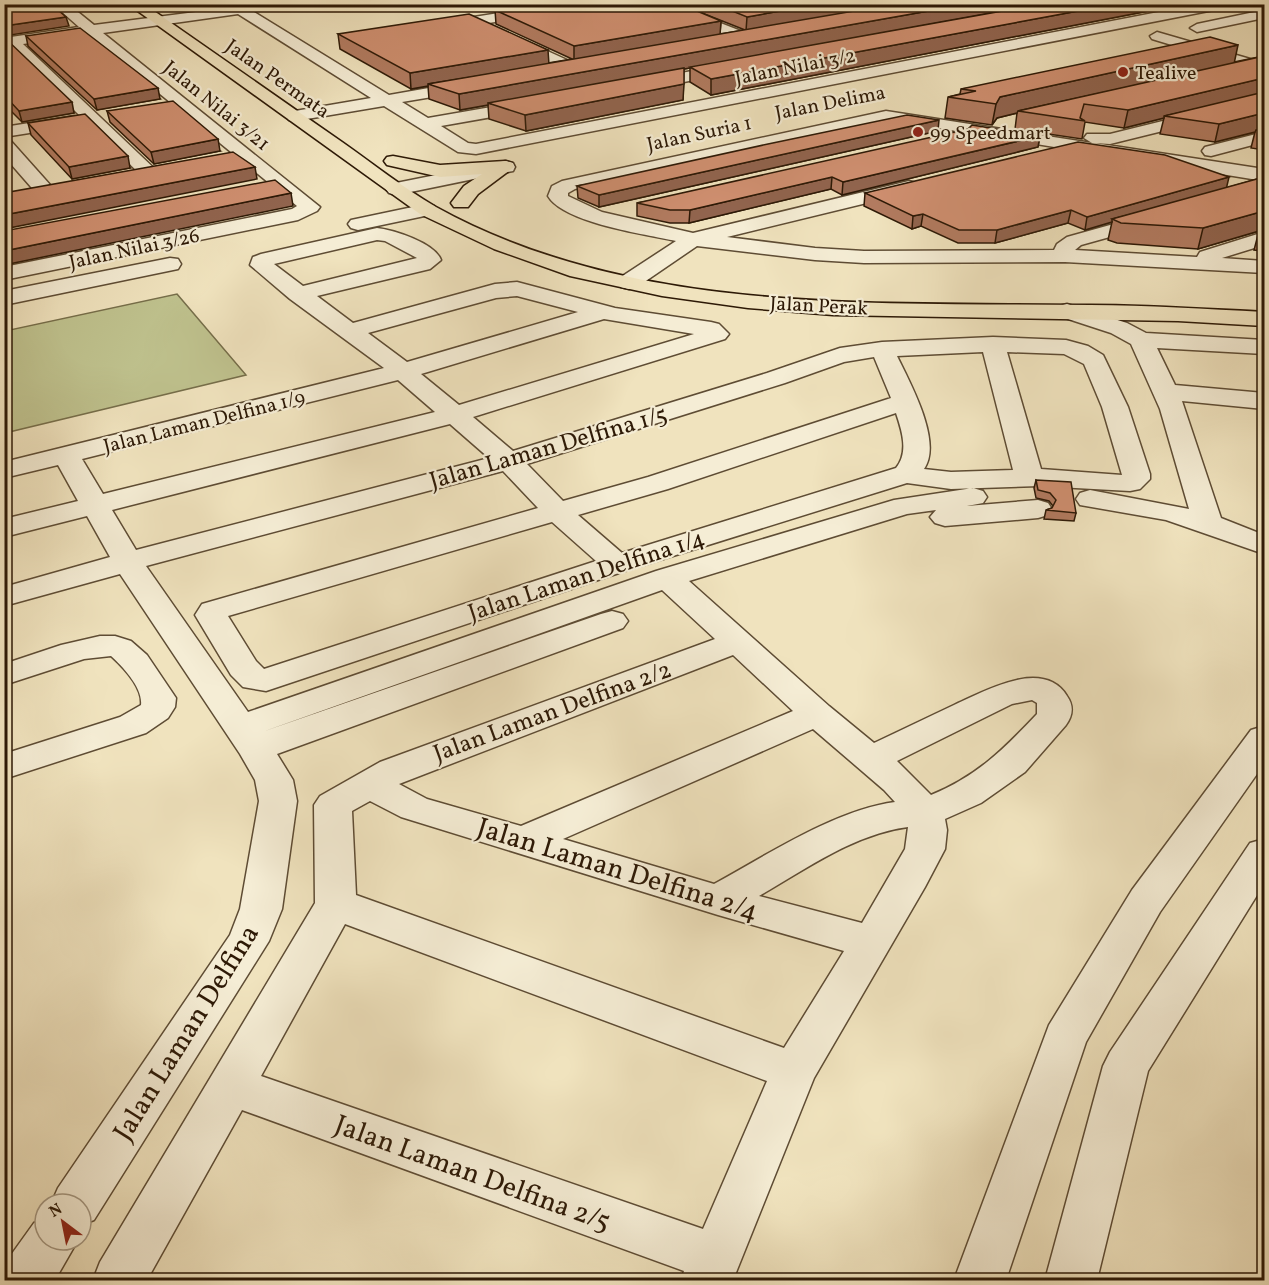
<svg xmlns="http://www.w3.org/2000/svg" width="1269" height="1285" font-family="Vollkorn,serif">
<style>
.green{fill:#bfc28e;stroke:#766e4a;stroke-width:1.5}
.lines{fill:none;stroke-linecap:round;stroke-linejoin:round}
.minor-casing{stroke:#5e4c34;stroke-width:3}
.major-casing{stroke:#2d1906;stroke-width:3}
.minor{fill:#f5edd5;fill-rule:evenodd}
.major{fill:#f0e3be;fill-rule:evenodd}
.wall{fill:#b27b60;stroke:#2d1906;stroke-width:1.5;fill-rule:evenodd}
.shaded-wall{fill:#91644e;stroke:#2d1906;stroke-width:1.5}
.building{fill:#cf8f70;stroke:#2d1906;stroke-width:1.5}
.poi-dot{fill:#8f2418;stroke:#f5edd5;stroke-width:2}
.labels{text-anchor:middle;stroke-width:4.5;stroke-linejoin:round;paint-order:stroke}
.far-street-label{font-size:20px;fill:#2d1906;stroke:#f5edd5}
.far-poi-label{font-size:20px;fill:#2d1906;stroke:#f5edd5;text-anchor:start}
.street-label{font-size:24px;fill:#2d1906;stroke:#f5edd5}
.near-street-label{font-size:28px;fill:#2d1906;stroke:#f5edd5}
</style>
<rect width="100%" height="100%" fill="#f0e3be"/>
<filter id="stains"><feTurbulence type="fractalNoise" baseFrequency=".00333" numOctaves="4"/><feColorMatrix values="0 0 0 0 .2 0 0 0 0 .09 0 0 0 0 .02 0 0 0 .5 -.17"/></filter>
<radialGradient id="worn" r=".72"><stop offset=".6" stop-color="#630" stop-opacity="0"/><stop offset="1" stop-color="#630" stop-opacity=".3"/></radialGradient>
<path class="green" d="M177,294L246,375L5,433V331Z"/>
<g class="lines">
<defs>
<g id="minor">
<path d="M53,4H68L94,25L227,8L225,4H241L389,95L474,80L482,85L474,90L402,102L428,118L532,100L540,105L532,110L441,126L468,143L476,144L1200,4H1230L1224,8L476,154L458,152L384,106L295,121L289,120L287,116L289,112L371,98L238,14L103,33L320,207L317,211L298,220L4,280V267L292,209L297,206L88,35L23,44L158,172L156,176H142L8,46H4V38L79,27Z"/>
<path d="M556,4H592L586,8L436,31L429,27L436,23Z"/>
<path d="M652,4H672L751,35L753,38L751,41H741Z"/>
<path d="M1264,10V18L1197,32L1190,28L1197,24Z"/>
<path d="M1157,32L1264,63V73L1152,39L1150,36Z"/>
<path d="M508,33L578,65L581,68L578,71H568L503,40L501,37Z"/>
<path d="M735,63L740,65L743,68L740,71L638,91L630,86L638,81Z"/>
<path d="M1264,96V106L1110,144L1094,143L1264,169V181L889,120L575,189L568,193V196L602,212L693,233L909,181L916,183L919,187L916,191L727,237L815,248L864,251L1054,250L1057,244L1067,237L1153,213L1160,215L1163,219L1160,223L1081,245L1075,250L1197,257L1200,252L1264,232V245L1222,258L1264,261V273L1065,262L864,263L815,260L697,246L637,287L629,289L621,287L618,282L621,277L676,241C645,234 564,223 548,196L552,186L562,181L886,111L1092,143L1084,138L1087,134H1110Z"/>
<path d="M74,116L80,117L83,121L80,125L4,137V127Z"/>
<path d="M1264,132V142L1211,156L1205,155L1202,151L1205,147Z"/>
<path d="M4,139L10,140L52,187L55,191L52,195H38L4,156Z"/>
<path d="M506,161L513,163L515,167L513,171L396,195L389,193L386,189L389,185L396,183Z"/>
<path d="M427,204L434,206L437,210L434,214L358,230L351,228L348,224L351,220Z"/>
<path d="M377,228C394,230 435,243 441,260L430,269L317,296L353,323L495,284L517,282L615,308L711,322L719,324L729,334L725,339L473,417L513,451L767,373L840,348L882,342L993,337L1066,340L1088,346L1103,355L1128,407L1150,474V479L1140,489L1130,491L1039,486L951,489L907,483L628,570L266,691L243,687L231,675L195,615L202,604L538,508L503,471L146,566L248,712L656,571L894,500L973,488L983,491L987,497L983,503L967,506L1038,500L1048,503L1052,509L1048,515L1038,518L945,526L935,523L930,517L936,510L907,514L689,581L829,706L874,743C901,730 927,718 954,705C983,692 1043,657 1067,696C1074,706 1073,715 1066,725L1025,772L981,803L945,819L947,830L945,849L925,887L814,1078L733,1280H681L684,1271L242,1110L147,1280H93L100,1262L315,903L314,805L320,796L380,762L715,639L662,590L262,732L601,614L612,611L623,614L628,621L623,628L277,754L293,780L297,801L282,909L269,941L94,1220L81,1225V1204H51L58,1188L230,935L240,909L259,801L255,780L240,754L120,574L4,606V587L110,557L87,516L4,537V519L78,501L58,465L4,478V462L384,368L290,299L250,265L253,257L261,254ZM377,240L385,241L417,258L303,286L274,264ZM517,296L578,312L407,362L368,333L496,298ZM604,319L694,334L459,405L421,374ZM983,352L1013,470L951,472L924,469C943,442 910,383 897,356ZM1007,352L1064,354L1084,364L1102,407L1122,475L1041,469ZM874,357L891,398L648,477L563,501L527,464L785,383L844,362ZM398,380L435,412L103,494L82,459ZM896,413C902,431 909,452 896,468L622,553L578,515L668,489ZM450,424L489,458L136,550L112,510ZM552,522L596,561L264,669L256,661L228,616ZM733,655L793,711L521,826L427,799L399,784ZM1032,700L1037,703V714C1003,750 977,776 931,795L897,761L1012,704ZM813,729L884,790L895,802C835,810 767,855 714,884L563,839ZM370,801L401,817L718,915L844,951L784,1048L356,895L352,811ZM908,827L905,849L862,923L759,896C806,869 854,834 908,827ZM345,924L767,1081L703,1229L261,1076Z"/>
<path d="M170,258L178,259L181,264L178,269L4,305V291Z"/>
<path d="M1067,304L1127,323L1146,333L1264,340V354L1157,348L1175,385L1264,393V409L1182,401L1221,518L1264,535V554L1166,520L1080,505L1076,499L1080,493L1090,490L1189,509L1160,409L1131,344L1111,333L1059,316L1056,311L1059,306Z"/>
<path d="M100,636H115L131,641L147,655L176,698L175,707L168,718L146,733L4,779V754L120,717L141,705C143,688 123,667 111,656L84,659L4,685V664L61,645Z"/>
<path d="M1264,726V764L1160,912L1086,1042L1006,1280H954L1049,1025L1132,890L1251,730Z"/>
<path d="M1264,839V884L1148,1071L1097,1280H1045L1103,1066L1110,1052L1250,843Z"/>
<path d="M45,1219V1240H78L55,1280H4L6,1262L34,1223Z"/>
</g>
<g id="major">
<path d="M128,4H144C210,50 276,96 342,142C372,163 403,188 436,207C633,316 872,302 1090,305C1148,305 1206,309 1264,312V326L1178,321L833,315L748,308L662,296L570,276L494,249L420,214Z"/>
<path d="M393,156L440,165L505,161L512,163L514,167L478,194L468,207H454L451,203L464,186L482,174L440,177L387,165L384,161L387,157Z"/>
</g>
</defs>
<use href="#minor" class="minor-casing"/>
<use href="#major" class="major-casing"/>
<use href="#minor" class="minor"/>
<use href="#major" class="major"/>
</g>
<g class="wall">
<path d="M532,4H1185L711,95L690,82V68L684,69L683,100L526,131L489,119L488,105L460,110L429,99L428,86L411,89L340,49L338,34L548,63L572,59L496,24L495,10ZM697,11L745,30L720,34L721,21Z"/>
<path d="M26,36L160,99L97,110L28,46Z"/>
<path d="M4,38L74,113L22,122L4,104Z"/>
<path d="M1264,56V150L1251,148L1255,132L1215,142L1160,134L1164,118L1124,128L1085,122L1082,139L1015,129L1017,113L997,118L992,125L945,118L948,97L960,94L961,89L1234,62Z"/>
<path d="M107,111L220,151L154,164L110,122Z"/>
<path d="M28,123L130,168L72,179L31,135Z"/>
<path d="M938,131L599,207L578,198L577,186Z"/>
<path d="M1040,136L1038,147L842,195L831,189L689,223H670L637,216V203Z"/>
<path d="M1264,177V251L1254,250L1259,231L1198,249L1117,243L1108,240L1112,222L1085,230L1068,223L995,243H958L921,226L912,229L864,206L865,193L1226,188Z"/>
<path d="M1036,480L1076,513L1074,521L1044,519L1046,510L1052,508L1053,506L1049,501L1036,498L1034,488Z"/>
</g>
<g class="shaded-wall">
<path d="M819,4H897L746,31L747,17Z"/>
<path d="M968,4H1042L492,104L488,103V105L460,110L459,94Z"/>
<path d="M1116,4H1185L711,95V79Z"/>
<path d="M66,17L69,26L4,36V26Z"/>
<path d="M721,21L720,35L574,61V46Z"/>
<path d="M1238,45L1234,64L1018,111L1017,113L997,118L992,125L996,104L1000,97Z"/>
<path d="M548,50L549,65L428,84V86L411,89L410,73Z"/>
<path d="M1264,78V90L1263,94L1164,116V118L1124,128L1128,110Z"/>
<path d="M684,84L683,100L526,131L525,115Z"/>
<path d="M158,88L160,99L97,110L94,99Z"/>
<path d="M72,102L74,113L22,122L19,111Z"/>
<path d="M1264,113V126L1263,130H1256L1255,132L1215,142L1219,124Z"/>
<path d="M939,120L938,131L599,207V195Z"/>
<path d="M1040,136L1038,147L842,195L843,182Z"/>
<path d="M218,139L220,151L154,164L151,152Z"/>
<path d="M128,156L130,168L72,179L69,167Z"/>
<path d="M255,167L257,179L4,229V215Z"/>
<path d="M832,177L831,189L689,223L690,210Z"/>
<path d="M1229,177L1226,190L1112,219V222L1085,230L1087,217Z"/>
<path d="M291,193L293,206L4,265V251Z"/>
<path d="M1071,210L1068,223L995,243L997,230Z"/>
<path d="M1264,211V226L1263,230H1260L1259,231L1198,249L1203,228Z"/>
<path d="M923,214L921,226L912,229L913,216Z"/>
</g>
<g class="building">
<path d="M4,4H51L66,17L4,26Z"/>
<path d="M532,4H680L721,21L574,46L495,10Z"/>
<path d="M715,4H819L747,17Z"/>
<path d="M895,4H968L459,94L428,84Z"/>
<path d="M1041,4H1116L711,79L690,67Z"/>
<path d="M469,14L548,50L410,73L338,34Z"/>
<path d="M80,28L158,88L94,99L26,36Z"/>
<path d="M1210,37L1238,45L1000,97L996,104L948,97L976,91L961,89Z"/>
<path d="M5,38L72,102L19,111L4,95Z"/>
<path d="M1264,56V78L1128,110L1084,104L1080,118L1085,121L1018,111Z"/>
<path d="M684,68V84L525,115L488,103Z"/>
<path d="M1264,92V113L1219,124L1164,116Z"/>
<path d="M173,101L218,139L151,152L107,111Z"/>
<path d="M85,114L128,156L69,167L28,123Z"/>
<path d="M907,115L939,120L599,195L577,186L768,144Z"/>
<path d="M972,125L1040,136L843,182L832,177L690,210H670L637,203L968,129Z"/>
<path d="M1264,127V131L1256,130Z"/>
<path d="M1078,142L1165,155L1229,177L1087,217L1071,210L997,230H959L923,214L913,216L865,193Z"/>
<path d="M233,152L255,167L4,215V193Z"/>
<path d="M1264,177V211L1203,228L1121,223L1112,219Z"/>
<path d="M275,180L291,193L4,251V231Z"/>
<path d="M1036,480L1071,482L1076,513L1046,510L1052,508L1056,500L1050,493L1038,490Z"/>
</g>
<g class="poi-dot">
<circle cx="1123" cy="72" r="6"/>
<circle cx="918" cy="132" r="6"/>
</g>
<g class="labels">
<g class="far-street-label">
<text transform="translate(795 66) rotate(-11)" y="7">Jalan Nilai 3/2</text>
<text transform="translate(278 78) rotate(35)" y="7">Jalan Permata</text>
<text transform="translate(830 102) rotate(-11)" y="7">Jalan Delima</text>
<text transform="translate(217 105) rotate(39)" y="7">Jalan Nilai 3/21</text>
<text transform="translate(699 133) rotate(-12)" y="7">Jalan Suria 1</text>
<text transform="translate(134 248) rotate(-12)" y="7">Jalan Nilai 3/26</text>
<text transform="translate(819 305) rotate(3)" y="7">Jalan Perak</text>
<text transform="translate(204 421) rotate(-14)" y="7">Jalan Laman Delfina 1/9</text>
</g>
<g class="far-poi-label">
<text x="1135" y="79">Tealive</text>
<text x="930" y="139">99 Speedmart</text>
</g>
<g class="street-label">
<text transform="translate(548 447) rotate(-16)" y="8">Jalan Laman Delfina 1/5</text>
<text transform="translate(586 575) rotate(-18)" y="8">Jalan Laman Delfina 1/4</text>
<text transform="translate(552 711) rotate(-20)" y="8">Jalan Laman Delfina 2/2</text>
</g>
<g class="near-street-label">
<text transform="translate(618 868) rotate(17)" y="10">Jalan Laman Delfina 2/4</text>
<text transform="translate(185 1032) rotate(-58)" y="10">Jalan Laman Delfina</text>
<text transform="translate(473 1172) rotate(20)" y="10">Jalan Laman Delfina 2/5</text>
</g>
</g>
<rect width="1269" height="1285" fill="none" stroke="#f0e3be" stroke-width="24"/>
<rect x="6" y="6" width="1257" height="1273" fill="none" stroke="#2d1906" stroke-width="3"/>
<rect x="12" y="12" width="1245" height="1261" fill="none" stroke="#2d1906" stroke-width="1.5"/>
<g transform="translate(63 1222) rotate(328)"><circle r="28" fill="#f5edd5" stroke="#a59882" stroke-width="1.5"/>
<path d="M0-4.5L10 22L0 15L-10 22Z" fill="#8f2418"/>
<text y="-9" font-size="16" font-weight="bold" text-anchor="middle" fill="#2d1906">N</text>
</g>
<rect width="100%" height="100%" filter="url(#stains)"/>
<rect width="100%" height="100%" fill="url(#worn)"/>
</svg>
